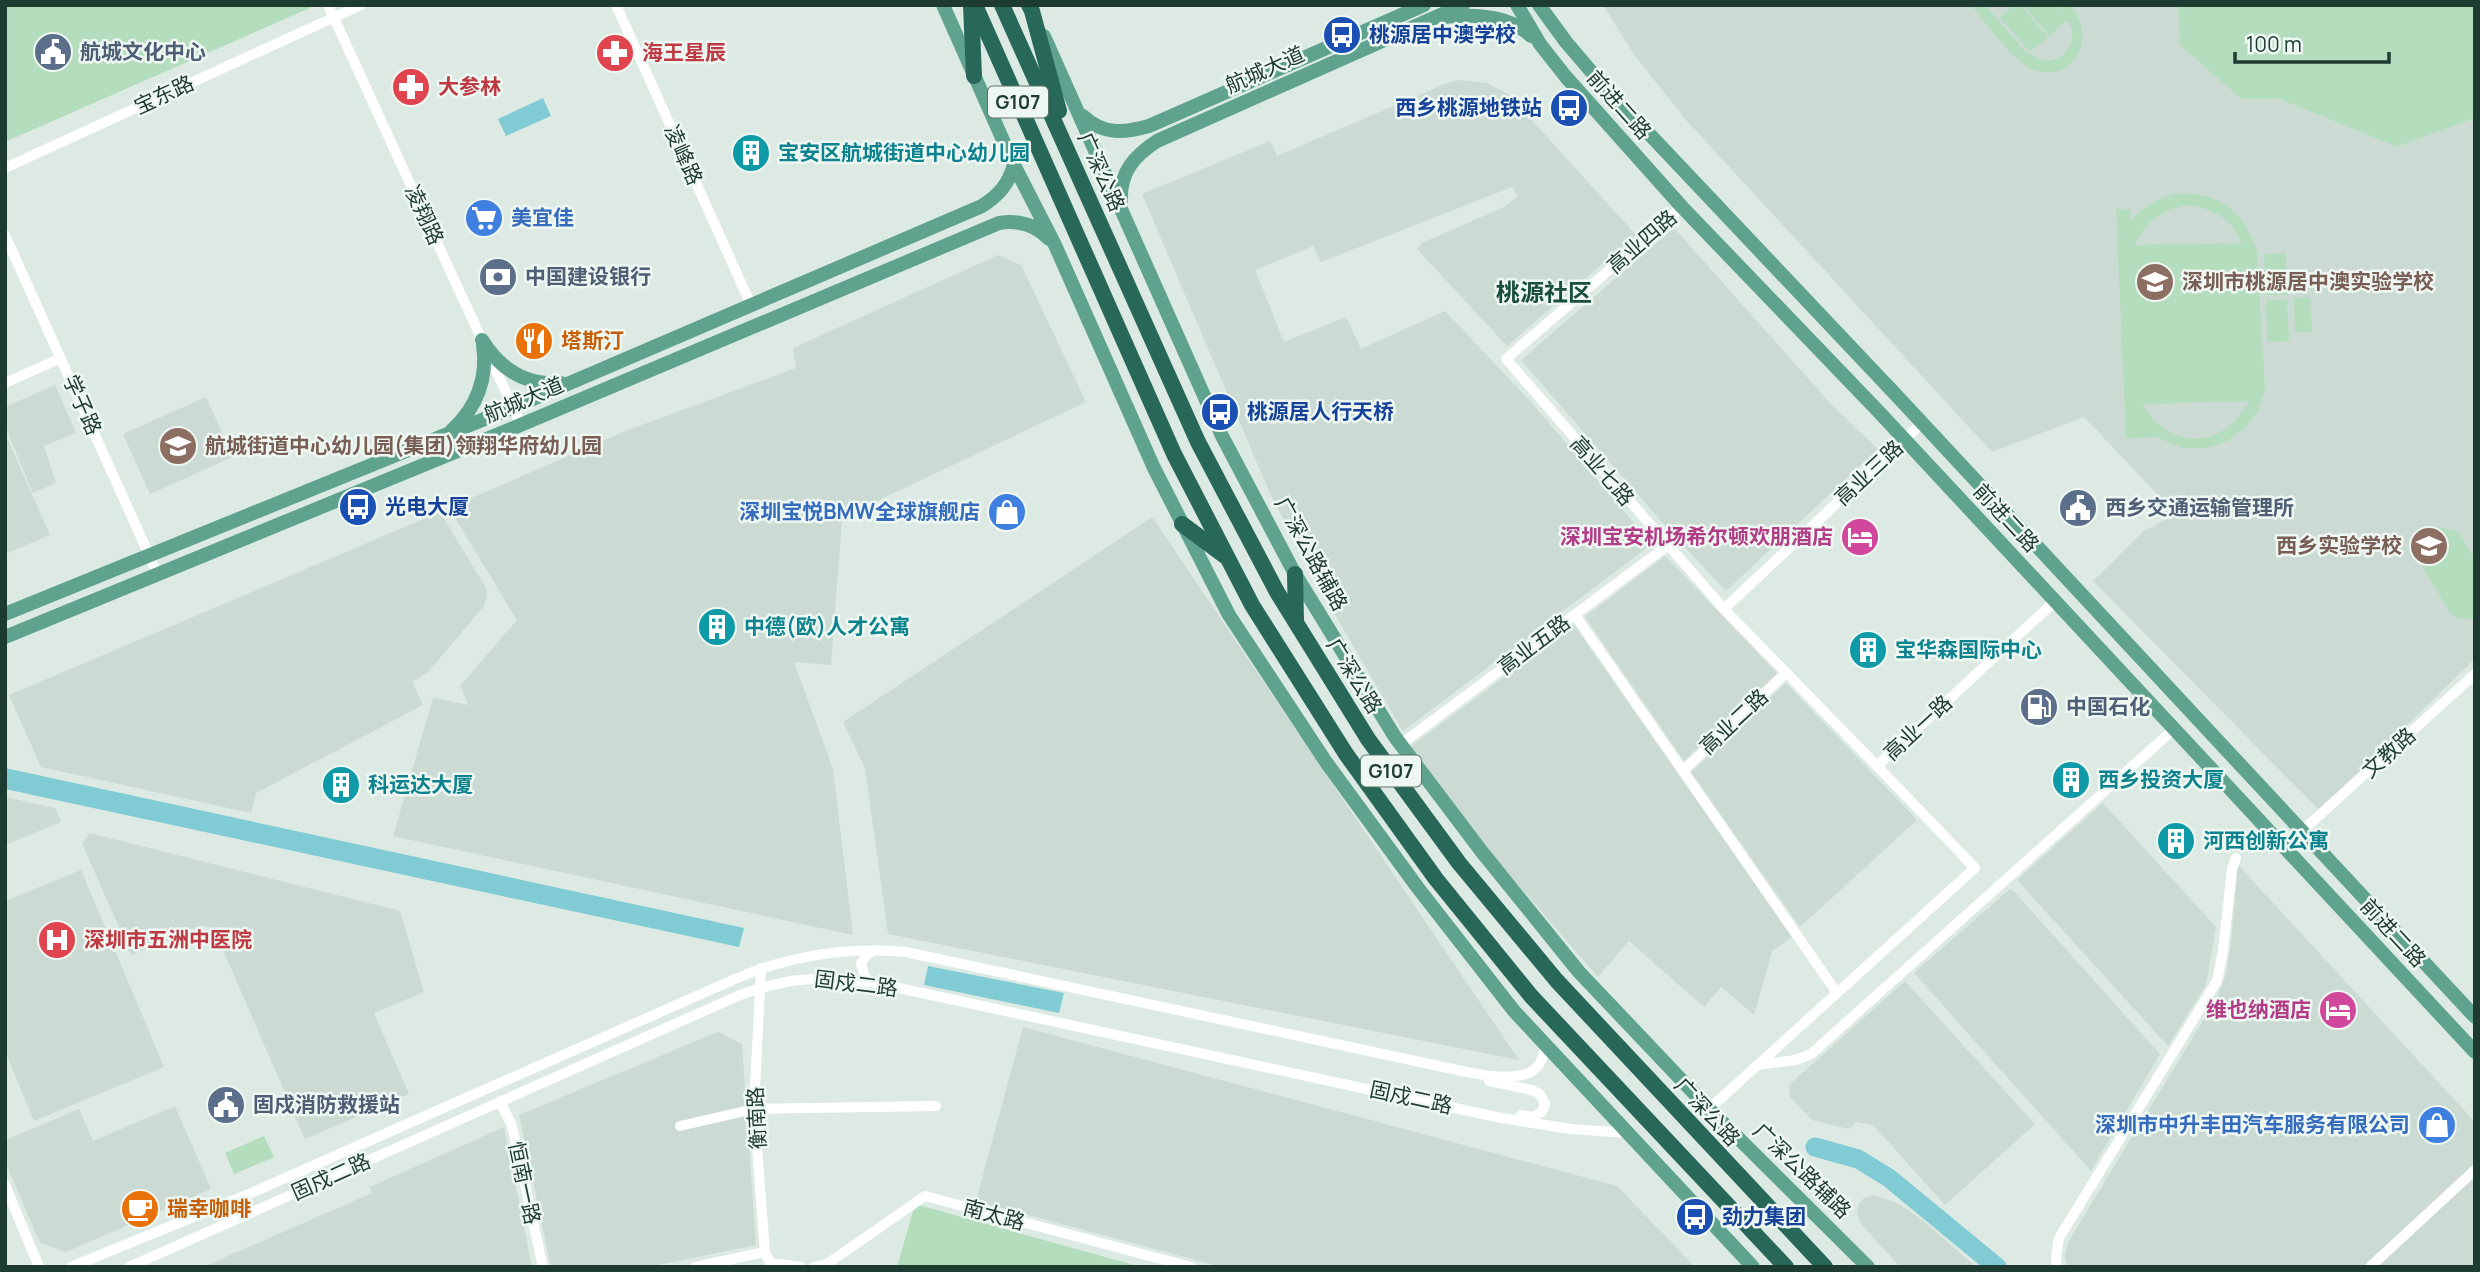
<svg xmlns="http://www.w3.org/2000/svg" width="2480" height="1272" font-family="Manrope,'Noto Sans SC',sans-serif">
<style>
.built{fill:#cbdad3}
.green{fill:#b4ddbe;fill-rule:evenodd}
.water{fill:#80cbd4}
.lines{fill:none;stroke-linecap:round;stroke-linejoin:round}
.river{stroke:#80cbd4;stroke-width:19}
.minor{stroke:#fff;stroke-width:10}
.major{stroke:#5fa38f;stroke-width:14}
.highway{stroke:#286859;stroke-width:16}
.labels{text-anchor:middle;stroke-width:5;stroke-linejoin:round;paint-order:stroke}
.shield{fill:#eef7f2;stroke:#5c736c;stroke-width:2}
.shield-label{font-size:19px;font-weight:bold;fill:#1e3b32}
.transit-label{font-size:21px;font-weight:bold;fill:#164399;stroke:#eef7f2;text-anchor:start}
.service-label{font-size:21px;font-weight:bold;fill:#4e5e75;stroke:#eef7f2;text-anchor:start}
.health-label{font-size:21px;font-weight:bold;fill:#be3a42;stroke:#eef7f2;text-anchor:start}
.street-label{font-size:21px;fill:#1e3b32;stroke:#eef7f2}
.culture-label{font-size:21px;font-weight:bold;fill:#0d838f;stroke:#eef7f2;text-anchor:start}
.shop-label{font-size:21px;font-weight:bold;fill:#366cbe;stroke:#eef7f2;text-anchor:end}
.education-label{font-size:21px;font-weight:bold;fill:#785e54;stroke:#eef7f2;text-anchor:start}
.food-label{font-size:21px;font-weight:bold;fill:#c56008;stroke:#eef7f2;text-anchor:start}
.hotel-label{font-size:21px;font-weight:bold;fill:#b23c85;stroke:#eef7f2;text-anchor:end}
.quarter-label{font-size:24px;font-weight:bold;fill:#194e3f;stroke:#eef7f2}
</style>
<rect width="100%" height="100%" fill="#ddeae4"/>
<g class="built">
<path d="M1603,5H2178L2181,45L2241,99H2279L2397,147L2475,118V659L2319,810L2093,581L2144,531L2176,514L2084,417L1992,452L1686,120L1635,56Z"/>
<path d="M1459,80L1487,83L1509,95L1636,235L1507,346L1417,249L1422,243L1504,207L1518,196L1512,187L1321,262L1313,246L1255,270L1284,342L1346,317L1361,349L1445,311L1531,402L1652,544L1403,731L1334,613L1272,498L1142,194L1270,141L1277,156L1447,83Z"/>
<path d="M1674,228L1831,404L1878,449L1726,591L1674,536L1521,360Z"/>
<path d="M998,255L1021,265L1086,402L845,516L842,520L831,665L794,662L833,769L853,935L393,836L433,698L469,705L460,686L517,620L449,508L623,432L796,368L793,348Z"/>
<path d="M55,385L76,433L44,446L56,483L33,493L5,426V407Z"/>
<path d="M206,397L233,457L150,494L123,434Z"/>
<path d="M5,433L50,535L5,554Z"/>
<path d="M440,512L486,588L487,596L484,606L428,672L412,682L423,705L256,793L251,813L41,767L9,695Z"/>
<path d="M1152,517L1519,1060L888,934L865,768L843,722Z"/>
<path d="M1665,556L1777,673L1684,761L1585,617Z"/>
<path d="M1574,625L1792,937L1772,951L1754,1015L1721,987L1704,1007L1629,941L1598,977L1490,852L1411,746Z"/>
<path d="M1786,683L1917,820L1800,927L1691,772Z"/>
<path d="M5,797L55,808L61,822L5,845Z"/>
<path d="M2103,803L2216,927L2206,985L2168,1046L2017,880Z"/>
<path d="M90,833L400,911L424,992L374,1013L409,1094L305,1139L214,929L201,925L131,955L82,843Z"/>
<path d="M2238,865L2475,1122V1267H2067L2065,1256L2068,1242L2217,998L2226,974L2231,943Z"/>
<path d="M81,870L164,1067L34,1121L5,1051V901Z"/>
<path d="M2011,888L2160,1054L2091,1171L1914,973Z"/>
<path d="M1905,981L2035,1124L1945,1205L1873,1125L1856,1122L1849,1129L1812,1120L1790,1097L1789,1085Z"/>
<path d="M1023,1027L1617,1186L1695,1267H1222L976,1201Z"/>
<path d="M718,1032L742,1044L756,1245L648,1267H551L519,1115Z"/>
<path d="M175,1106L211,1189L66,1252L40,1243L5,1161V1140L79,1109L93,1141Z"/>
<path d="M504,1127L532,1267H203L372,1193L370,1187Z"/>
<path d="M1874,1195L1897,1203L1921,1219L1976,1267H1900L1862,1225L1857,1215L1858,1205L1864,1198Z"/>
</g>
<g class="green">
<path d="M5,5H309L310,8L5,142Z"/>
<path d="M1971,5H1985L2026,52L2043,61C2062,61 2075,48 2072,28L2056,5H2070C2100,39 2071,87 2030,68C2013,60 1984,21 1971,5Z"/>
<path d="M2014,5H2020L2048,37L2030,52L2000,18Z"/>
<path d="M2023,5H2054L2067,20L2050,36Z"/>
<path d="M2178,5H2475V118L2397,147L2279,99H2241L2180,45Z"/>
<path d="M2176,193C2221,193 2244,210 2257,252L2265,389L2258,410L2245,428L2227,441L2206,448H2183L2156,437L2126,438L2116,209H2130L2131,221C2143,205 2158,199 2176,193ZM2188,205C2214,209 2231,218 2242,243L2135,245C2146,220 2162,210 2188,205ZM2249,401C2223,450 2171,451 2142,404Z"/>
<path d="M2286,253L2287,295H2266L2264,254Z"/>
<path d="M2310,297L2312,332H2295L2294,298Z"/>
<path d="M2287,299L2289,341L2267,342L2266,300Z"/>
<path d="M2440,527L2455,531L2461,536L2475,560L2473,620L2457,618L2450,613L2420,562C2415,544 2423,531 2440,527Z"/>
<path d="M264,1136L274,1157L234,1174L225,1153Z"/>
<path d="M915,1204L1141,1267H897Z"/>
</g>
<g class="water">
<path d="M543,98L551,116L506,136L498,119Z"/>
<path d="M5,768L744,928L739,947L5,789Z"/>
<path d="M928,966L1064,993L1059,1013L924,985Z"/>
</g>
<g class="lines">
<path class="river" d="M1815,1147L1858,1159L1889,1178L1997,1267"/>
<g class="minor">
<path d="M328,5L521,425"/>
<path d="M616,5L751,305"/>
<path d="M5,168L361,5"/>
<path d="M1682,207L1506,359L1724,609L1877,766L2055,601"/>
<path d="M5,235L158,575"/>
<path d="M5,383L61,358"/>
<path d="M1724,609L1922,423"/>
<path d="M1575,615L1837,993"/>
<path d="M1400,745L1667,546"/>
<path d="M1683,771L1786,673"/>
<path d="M2302,831L2475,674"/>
<path d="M761,968L754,1109L765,1252L772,1267"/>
<path d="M871,982L865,977L861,964L867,954L875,950"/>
<path d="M1757,1065L1796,1060L1811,1054L2174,729"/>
<path d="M1489,1081L1532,1090L1540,1094L1545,1104L1542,1112L1532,1117L1521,1115"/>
<path d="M500,1101L512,1126L543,1267"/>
<path d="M1709,1109L1975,868L1877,766"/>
<path d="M680,1126L754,1109L936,1106"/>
<path d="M5,1185L39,1267"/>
<path d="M770,1263L801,1267"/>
<path d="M71,1267L249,1194L735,979C789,956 848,947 906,952L1434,1065C1459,1070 1520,1088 1538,1066C1543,1060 1544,1052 1546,1045"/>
<path d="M129,1267L740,995C793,976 816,977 871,982L1501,1118L1571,1129L1628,1133"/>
<path d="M695,1267L765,1252"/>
<path d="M814,1267L827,1264L925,1196L1191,1267"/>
<path d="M2057,1267L2056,1256L2059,1238L2217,981L2223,951L2232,869L2236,858"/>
<path d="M2370,1267L2475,1170"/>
</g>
<g class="major">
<path d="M943,5L1014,165L1055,245L1154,468L1229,615L1326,762L1418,888L1514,1011L1753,1267"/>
<path d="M1517,5L1540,44L1566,77L1682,207L1879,412L2475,1052"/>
<path d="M1539,5L1566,42L1601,83L1897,396L2475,1017"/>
<path d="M1444,17C1473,14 1509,15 1531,36"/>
<path d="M1044,36L1222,436L1295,574L1395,737L1482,852L1579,972L1709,1109L1868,1267"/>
<path d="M1083,116C1103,135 1124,133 1149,126L1424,5"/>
<path d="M1121,200C1120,172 1134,156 1157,141L1463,5"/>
<path d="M482,340C500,369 526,386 561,383"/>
<path d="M452,430C477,408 488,377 483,345"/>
<path d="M5,614L514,407L982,206C999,195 1008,185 1014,165"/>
<path d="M5,637L511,429L999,223C1018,220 1035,224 1049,239"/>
</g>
<g class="highway">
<path d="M971,5L974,76"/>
<path d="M975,5L1174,454L1252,605L1346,754L1436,879L1531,996L1786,1267"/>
<path d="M1002,5L1198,442L1277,592L1368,739L1459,863L1557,981L1825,1267"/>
<path d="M1029,5L1032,11L1059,111"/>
<path d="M1182,524L1225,556"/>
<path d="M1295,574L1296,620"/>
</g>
</g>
<defs>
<symbol id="bus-disc" viewBox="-11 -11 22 22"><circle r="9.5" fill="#1a4fb4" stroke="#eef7f2"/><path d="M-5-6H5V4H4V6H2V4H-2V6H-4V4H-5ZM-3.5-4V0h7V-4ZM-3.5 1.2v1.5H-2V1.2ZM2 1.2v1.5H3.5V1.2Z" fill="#fff"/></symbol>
<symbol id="civic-disc" viewBox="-11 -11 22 22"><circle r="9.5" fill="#5c6f8a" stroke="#eef7f2"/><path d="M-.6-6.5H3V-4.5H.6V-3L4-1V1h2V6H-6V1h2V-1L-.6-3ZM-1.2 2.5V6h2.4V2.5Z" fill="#fff"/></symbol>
<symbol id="pharmacy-disc" viewBox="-11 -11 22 22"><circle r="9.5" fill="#e0444e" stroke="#eef7f2"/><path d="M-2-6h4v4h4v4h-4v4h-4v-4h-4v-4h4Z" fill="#fff"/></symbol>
<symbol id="building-disc" viewBox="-11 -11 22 22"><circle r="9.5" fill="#0f9aa8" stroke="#eef7f2"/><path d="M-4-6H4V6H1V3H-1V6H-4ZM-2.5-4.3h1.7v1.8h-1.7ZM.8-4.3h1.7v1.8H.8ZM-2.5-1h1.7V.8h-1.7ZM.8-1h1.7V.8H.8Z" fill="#fff"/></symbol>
<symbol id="supermarket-disc" viewBox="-11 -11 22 22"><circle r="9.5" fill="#3f7fe0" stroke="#eef7f2"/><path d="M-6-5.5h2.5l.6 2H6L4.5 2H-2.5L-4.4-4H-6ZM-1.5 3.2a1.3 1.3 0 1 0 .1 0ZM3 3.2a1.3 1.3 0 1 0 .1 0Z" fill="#fff"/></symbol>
<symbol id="bank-disc" viewBox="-11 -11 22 22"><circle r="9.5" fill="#5c6f8a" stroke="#eef7f2"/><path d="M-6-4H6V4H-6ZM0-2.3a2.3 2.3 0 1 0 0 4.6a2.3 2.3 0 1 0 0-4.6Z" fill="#fff"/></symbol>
<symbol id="school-disc" viewBox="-11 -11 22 22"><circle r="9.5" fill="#8d6e63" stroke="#eef7f2"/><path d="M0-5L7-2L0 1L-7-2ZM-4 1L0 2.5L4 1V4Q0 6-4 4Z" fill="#fff"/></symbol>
<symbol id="restaurant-disc" viewBox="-11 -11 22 22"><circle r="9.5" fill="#e8710a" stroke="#eef7f2"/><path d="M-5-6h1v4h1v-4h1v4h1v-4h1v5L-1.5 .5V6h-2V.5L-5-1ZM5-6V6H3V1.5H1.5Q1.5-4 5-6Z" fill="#fff"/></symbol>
<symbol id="shop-disc" viewBox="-11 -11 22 22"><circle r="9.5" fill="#3f7fe0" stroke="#eef7f2"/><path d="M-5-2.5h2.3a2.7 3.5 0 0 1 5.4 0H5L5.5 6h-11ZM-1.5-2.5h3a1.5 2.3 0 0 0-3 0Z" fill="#fff"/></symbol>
<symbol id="hotel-disc" viewBox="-11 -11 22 22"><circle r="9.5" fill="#d1479c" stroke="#eef7f2"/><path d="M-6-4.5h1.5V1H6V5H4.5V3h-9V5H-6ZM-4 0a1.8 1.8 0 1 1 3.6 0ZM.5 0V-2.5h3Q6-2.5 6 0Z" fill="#fff"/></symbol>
<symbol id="fuel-disc" viewBox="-11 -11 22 22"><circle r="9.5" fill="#5c6f8a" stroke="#eef7f2"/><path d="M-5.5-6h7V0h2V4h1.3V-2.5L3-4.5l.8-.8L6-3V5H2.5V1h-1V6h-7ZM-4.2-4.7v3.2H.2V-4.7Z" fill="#fff"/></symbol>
<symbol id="hospital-disc" viewBox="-11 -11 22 22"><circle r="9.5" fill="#e0444e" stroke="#eef7f2"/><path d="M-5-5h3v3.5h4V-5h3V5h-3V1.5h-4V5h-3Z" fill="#fff"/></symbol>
<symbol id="cafe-disc" viewBox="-11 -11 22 22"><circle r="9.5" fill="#e8710a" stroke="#eef7f2"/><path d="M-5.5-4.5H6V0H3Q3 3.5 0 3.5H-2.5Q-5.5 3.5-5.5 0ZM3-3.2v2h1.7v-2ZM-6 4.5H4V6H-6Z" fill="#fff"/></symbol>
</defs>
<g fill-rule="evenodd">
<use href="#bus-disc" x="1320" y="13" width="44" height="44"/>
<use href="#civic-disc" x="31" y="30" width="44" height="44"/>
<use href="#pharmacy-disc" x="593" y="31" width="44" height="44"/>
<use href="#pharmacy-disc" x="389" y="65" width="44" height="44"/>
<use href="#bus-disc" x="1547" y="86" width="44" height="44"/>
<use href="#building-disc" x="729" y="131" width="44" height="44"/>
<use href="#supermarket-disc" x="462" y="196" width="44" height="44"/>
<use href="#bank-disc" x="476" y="255" width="44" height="44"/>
<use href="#school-disc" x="2133" y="260" width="44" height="44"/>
<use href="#restaurant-disc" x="512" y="319" width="44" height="44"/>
<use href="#bus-disc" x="1198" y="390" width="44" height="44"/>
<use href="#school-disc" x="156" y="424" width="44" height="44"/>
<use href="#bus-disc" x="336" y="485" width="44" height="44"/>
<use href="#civic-disc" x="2056" y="486" width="44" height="44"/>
<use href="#shop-disc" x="985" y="490" width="44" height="44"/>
<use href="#hotel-disc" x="1838" y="515" width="44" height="44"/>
<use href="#school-disc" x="2407" y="524" width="44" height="44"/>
<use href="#building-disc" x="695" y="605" width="44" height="44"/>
<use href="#building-disc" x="1846" y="628" width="44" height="44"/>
<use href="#fuel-disc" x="2017" y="685" width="44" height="44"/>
<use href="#building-disc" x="2049" y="758" width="44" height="44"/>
<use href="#building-disc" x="319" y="763" width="44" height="44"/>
<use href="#building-disc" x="2154" y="819" width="44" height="44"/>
<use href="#hospital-disc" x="35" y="918" width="44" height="44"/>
<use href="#hotel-disc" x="2316" y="988" width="44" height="44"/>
<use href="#civic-disc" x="204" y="1083" width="44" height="44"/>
<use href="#shop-disc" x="2415" y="1103" width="44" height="44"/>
<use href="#cafe-disc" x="118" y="1187" width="44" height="44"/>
<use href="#bus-disc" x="1673" y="1195" width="44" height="44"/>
</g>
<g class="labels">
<g class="shield">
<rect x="988" y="86.5" width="60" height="31" rx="5"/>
<rect x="1361" y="755.5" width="60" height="31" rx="5"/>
</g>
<g class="shield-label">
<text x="1018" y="109">G107</text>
<text x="1391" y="778">G107</text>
</g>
<g class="transit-label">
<text x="1369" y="42">桃源居中澳学校</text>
<text x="1542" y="115" text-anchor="end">西乡桃源地铁站</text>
<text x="1247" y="419">桃源居人行天桥</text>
<text x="385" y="514">光电大厦</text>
<text x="1722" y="1224">劲力集团</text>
</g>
<g class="service-label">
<text x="80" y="59">航城文化中心</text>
<text x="525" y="284">中国建设银行</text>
<text x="2105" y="515">西乡交通运输管理所</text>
<text x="2066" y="714">中国石化</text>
<text x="253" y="1112">固戍消防救援站</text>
</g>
<g class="health-label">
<text x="642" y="60">海王星辰</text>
<text x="438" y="94">大参林</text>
<text x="84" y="947">深圳市五洲中医院</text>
</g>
<g class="street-label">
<text transform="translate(1265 70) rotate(-24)" y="7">航城大道</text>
<text transform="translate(164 95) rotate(-25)" y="7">宝东路</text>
<text transform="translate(1619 105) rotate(48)" y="7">前进二路</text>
<text transform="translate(683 155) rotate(66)" y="7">凌峰路</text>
<text transform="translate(1101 172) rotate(66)" y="7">广深公路</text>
<text transform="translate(424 215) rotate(65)" y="7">凌翔路</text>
<text transform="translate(1642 242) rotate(-41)" y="7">高业四路</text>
<text transform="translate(524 400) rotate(-23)" y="7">航城大道</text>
<text transform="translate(82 405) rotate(66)" y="7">学子路</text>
<text transform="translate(1602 471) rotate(49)" y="7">高业七路</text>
<text transform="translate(1869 473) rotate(-43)" y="7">高业三路</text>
<text transform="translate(2006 518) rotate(47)" y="7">前进二路</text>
<text transform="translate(1311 554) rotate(61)" y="7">广深公路辅路</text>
<text transform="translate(1534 645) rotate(-37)" y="7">高业五路</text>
<text transform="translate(1354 676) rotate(58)" y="7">广深公路</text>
<text transform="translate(1734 722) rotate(-43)" y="7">高业二路</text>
<text transform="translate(1918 728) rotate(-43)" y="7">高业一路</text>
<text transform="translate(2389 753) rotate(-42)" y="7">文教路</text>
<text transform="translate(2393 933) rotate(47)" y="7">前进二路</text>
<text transform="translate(856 984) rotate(7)" y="7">固戍二路</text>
<text transform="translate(1411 1098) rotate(12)" y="7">固戍二路</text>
<text transform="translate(1707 1112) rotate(47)" y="7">广深公路</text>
<text transform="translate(757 1118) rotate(-93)" y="7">衡南路</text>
<text transform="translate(1802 1171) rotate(44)" y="7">广深公路辅路</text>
<text transform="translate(331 1177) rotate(-24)" y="7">固戍二路</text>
<text transform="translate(524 1183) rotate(78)" y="7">恒南一路</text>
<text transform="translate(994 1215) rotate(15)" y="7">南太路</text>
</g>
<g class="culture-label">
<text x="778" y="160">宝安区航城街道中心幼儿园</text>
<text x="744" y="634">中德(欧)人才公寓</text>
<text x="1895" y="657">宝华森国际中心</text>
<text x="2098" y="787">西乡投资大厦</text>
<text x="368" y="792">科运达大厦</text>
<text x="2203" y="848">河西创新公寓</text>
</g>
<g class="shop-label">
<text x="511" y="225" text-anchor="start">美宜佳</text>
<text x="980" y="519">深圳宝悦BMW全球旗舰店</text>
<text x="2410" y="1132">深圳市中升丰田汽车服务有限公司</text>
</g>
<g class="education-label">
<text x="2182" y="289">深圳市桃源居中澳实验学校</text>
<text x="205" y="453">航城街道中心幼儿园(集团)领翔华府幼儿园</text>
<text x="2402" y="553" text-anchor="end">西乡实验学校</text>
</g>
<g class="food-label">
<text x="561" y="348">塔斯汀</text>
<text x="167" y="1216">瑞幸咖啡</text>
</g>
<g class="hotel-label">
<text x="1833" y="544">深圳宝安机场希尔顿欢朋酒店</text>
<text x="2311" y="1017">维也纳酒店</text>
</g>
<g class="quarter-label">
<text x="1544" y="301">桃源社区</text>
</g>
</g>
<rect width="2480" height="1272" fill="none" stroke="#1e3b32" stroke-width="14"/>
<path d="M2235 52v10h154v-10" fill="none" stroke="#1e3b32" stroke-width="3.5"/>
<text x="2246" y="52" font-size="21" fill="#1e3b32" stroke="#eef7f2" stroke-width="5" paint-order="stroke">100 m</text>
</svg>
